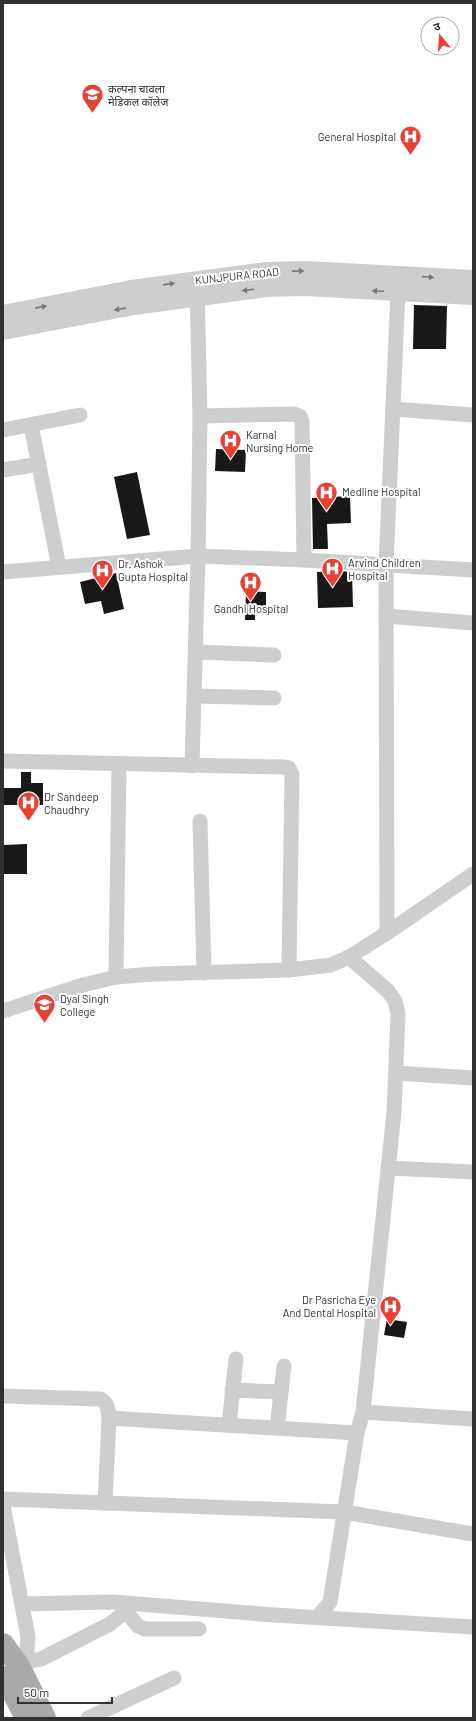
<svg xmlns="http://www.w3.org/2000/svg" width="476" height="1721" font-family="Barlow,'Noto Sans Devanagari',sans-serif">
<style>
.building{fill:#181818}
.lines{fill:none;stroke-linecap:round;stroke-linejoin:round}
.minor{stroke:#cecece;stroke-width:15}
.tertiary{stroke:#cecece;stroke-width:18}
.primary{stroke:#a9a9a9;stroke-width:22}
.oneway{fill:#787878}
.labels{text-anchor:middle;stroke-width:4;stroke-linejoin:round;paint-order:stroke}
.poi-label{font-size:11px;fill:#313131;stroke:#fff;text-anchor:start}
.street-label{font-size:11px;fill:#313131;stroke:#fff}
</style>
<rect width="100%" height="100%" fill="#fff"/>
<g class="building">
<path d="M414,305L447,306L446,349H413Z"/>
<path d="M216,449L246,450L245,472L215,471Z"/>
<path d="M137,472L150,535L127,539L114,477Z"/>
<path d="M350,496L351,523L327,524L328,549H313L312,498Z"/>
<path d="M340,571L352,572L353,607L318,608L317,572Z"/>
<path d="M116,573L124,609L104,614L101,601L85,604L80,582Z"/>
<path d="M246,591L266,592V614H255V620H245Z"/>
<path d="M21,772H31V783H43V805H3V788H21Z"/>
<path d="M27,844V874H3V845Z"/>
<path d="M387,1319L407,1322L404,1338L384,1335Z"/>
</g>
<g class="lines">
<g class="minor">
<path d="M393,409L473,415"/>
<path d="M200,416L294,414L300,416L302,421L304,560"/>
<path d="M31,425L59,567"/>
<path d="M3,430L80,415"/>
<path d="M3,470L39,464"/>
<path d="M3,572L198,556L304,560L473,570"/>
<path d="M386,616L473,623"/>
<path d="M196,652L274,655"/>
<path d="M195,696L274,698"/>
<path d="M3,761L283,767L289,768L292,774L289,970"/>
<path d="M192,766L198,556L200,416L197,287"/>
<path d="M200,821L204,973"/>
<path d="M387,933L386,565L398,292"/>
<path d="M116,977L119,764"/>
<path d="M3,1011L79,986L116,977L153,974L289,970L331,965L349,957L387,933L473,874"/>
<path d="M396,1073L473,1078"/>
<path d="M389,1168L473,1172"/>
<path d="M232,1390L281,1392"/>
<path d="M3,1396L100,1399C108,1403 108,1409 109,1418L105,1503"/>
<path d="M363,1412L473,1419"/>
<path d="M109,1418L357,1433"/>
<path d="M229,1425L236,1359"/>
<path d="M277,1428L284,1366"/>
<path d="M3,1499L344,1512L473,1534"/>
<path d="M3,1505L28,1637L27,1650L19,1666"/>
<path d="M22,1604L113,1602L274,1615L473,1627"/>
<path d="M124,1609L138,1626L145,1629H199"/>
<path d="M318,1617L330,1602L357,1433L363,1412L394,1112L398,1014L395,1001L388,991L349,957"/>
<path d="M22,1659L31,1661L41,1659L110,1624L121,1615L128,1604"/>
<path d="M88,1718L174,1678"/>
</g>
<g class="tertiary">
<path d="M3,314L131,289L266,271L306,270L473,279"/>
<path d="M3,331L134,306L267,288L305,287L473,296"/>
</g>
<g class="primary">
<path d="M3,1644L19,1666L45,1718"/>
<path d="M3,1677L9,1685L26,1718"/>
</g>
</g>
<defs><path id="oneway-solid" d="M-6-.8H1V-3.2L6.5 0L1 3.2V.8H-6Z"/></defs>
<g class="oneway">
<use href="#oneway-solid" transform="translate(298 271) rotate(-1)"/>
<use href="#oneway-solid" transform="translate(428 277) rotate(4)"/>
<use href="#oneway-solid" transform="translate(169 284) rotate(-8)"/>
<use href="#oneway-solid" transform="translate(248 290) rotate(173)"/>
<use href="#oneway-solid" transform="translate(378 291) rotate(-178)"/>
<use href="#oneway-solid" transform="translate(41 307) rotate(-11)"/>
<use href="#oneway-solid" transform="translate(120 309) rotate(169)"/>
</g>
<defs>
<symbol id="university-pin" viewBox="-11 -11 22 30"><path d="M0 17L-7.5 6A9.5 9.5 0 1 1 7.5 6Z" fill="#e84133" stroke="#fff"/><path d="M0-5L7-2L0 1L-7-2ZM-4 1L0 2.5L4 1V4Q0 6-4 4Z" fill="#fff"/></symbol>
<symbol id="hospital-pin" viewBox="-11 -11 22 30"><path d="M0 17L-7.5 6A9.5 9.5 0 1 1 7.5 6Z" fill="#e84133" stroke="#fff"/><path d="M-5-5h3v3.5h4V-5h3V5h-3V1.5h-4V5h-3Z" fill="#fff"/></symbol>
</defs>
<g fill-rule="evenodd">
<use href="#university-pin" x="80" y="82" width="25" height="34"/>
<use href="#hospital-pin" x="398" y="124" width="25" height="34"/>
<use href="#hospital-pin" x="218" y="428" width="25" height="34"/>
<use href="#hospital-pin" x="314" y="480" width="25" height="34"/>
<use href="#hospital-pin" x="320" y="556" width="25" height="34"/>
<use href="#hospital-pin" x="90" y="558" width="25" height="34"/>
<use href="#hospital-pin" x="238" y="570" width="25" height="34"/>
<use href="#hospital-pin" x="16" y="790" width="25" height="34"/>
<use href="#university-pin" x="32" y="992" width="25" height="34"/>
<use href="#hospital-pin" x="378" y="1294" width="25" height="34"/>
</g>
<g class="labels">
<g class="poi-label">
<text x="108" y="93">कल्पना चावला<tspan x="108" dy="13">मेडिकल कॉलेज</tspan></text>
<text x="396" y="141" text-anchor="end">General Hospital</text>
<text x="246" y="439">Karnal<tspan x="246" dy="13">Nursing Home</tspan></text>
<text x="342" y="496">Medline Hospital</text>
<text x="348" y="567">Arvind Children<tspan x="348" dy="13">Hospital</tspan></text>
<text x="118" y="568">Dr. Ashok<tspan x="118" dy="13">Gupta Hospital</tspan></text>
<text x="251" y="613" text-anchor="middle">Gandhi Hospital</text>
<text x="44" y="801">Dr Sandeep<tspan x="44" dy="13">Chaudhry</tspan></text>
<text x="60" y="1003">Dyal Singh<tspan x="60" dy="13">College</tspan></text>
<text x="376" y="1304" text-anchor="end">Dr Pasricha Eye<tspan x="376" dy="13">And Dental Hospital</tspan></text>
</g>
<g class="street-label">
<text transform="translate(237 276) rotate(-6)" y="4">KUNJPURA ROAD</text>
</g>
</g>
<rect width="476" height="1721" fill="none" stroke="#313131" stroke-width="8"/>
<g transform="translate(440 36) rotate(342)"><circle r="19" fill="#ffffff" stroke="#adadad"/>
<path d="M0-3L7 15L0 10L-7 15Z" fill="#e84133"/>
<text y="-6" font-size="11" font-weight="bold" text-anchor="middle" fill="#313131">उ</text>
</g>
<path d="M18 1697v6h94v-6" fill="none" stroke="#313131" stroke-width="2"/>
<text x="24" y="1697" font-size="12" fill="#313131" stroke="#ffffff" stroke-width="3" paint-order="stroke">50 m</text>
</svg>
